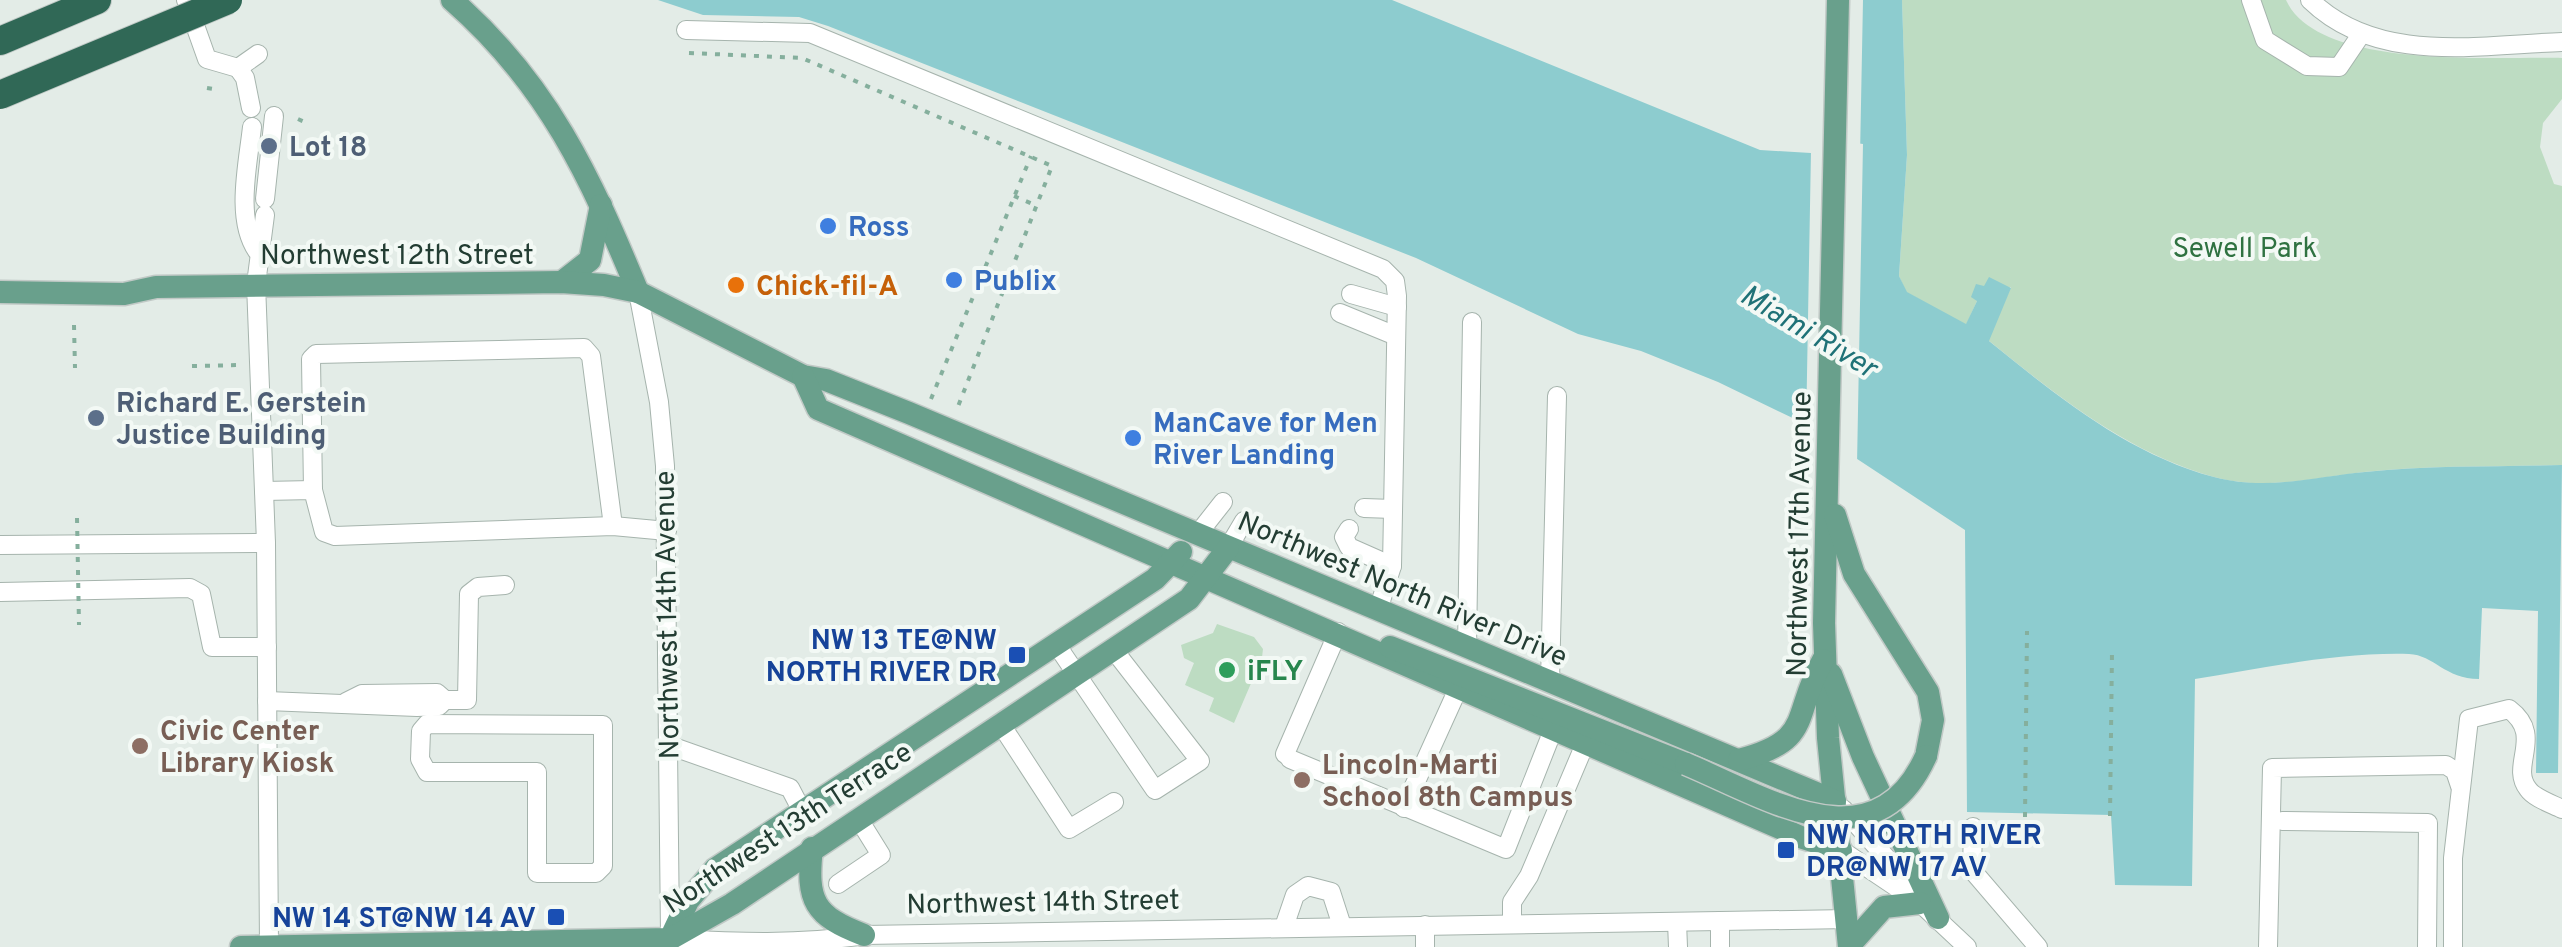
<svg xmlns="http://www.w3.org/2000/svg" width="2562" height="947" font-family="Overpass,sans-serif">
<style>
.green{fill:#bddcc2}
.water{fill:#8dcccf}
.pier{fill:#e3ece7}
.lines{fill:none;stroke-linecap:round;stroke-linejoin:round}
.minor-casing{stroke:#a6b4ad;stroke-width:20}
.major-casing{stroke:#c1c9c6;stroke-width:25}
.highway-casing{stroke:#c1c9c6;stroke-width:30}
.path{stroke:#85af9d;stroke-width:4;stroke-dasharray:5 8;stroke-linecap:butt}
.minor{stroke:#fff;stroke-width:18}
.major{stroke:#69a08c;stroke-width:22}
.highway{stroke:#306856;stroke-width:28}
.major-bridge-casing{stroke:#c1c9c6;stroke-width:25;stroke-linecap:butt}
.highway-bridge-casing{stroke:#c1c9c6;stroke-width:30;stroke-linecap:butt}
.path-bridge{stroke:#85af9d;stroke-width:4;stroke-dasharray:5 8;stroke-linecap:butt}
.major-bridge{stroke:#69a08c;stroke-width:22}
.highway-bridge{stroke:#306856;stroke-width:28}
.service-dot{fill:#5c6f8a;stroke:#f3f9f5;stroke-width:4}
.shop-dot{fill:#3f7fe0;stroke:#f3f9f5;stroke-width:4}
.food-dot{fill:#e8710a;stroke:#f3f9f5;stroke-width:4}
.transit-dot{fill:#1a4fb4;stroke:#f3f9f5;stroke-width:4}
.leisure-dot{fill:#2e9e5b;stroke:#f3f9f5;stroke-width:4}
.education-dot{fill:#8d6e63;stroke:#f3f9f5;stroke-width:4}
.labels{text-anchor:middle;stroke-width:8;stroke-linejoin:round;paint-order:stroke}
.service-label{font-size:28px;font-weight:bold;fill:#4e5e75;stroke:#f3f9f5;text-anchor:start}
.shop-label{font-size:28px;font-weight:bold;fill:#366cbe;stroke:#f3f9f5;text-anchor:start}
.park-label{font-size:28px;fill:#2f7241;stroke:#f3f9f5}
.street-label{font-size:28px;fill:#233d33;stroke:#f3f9f5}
.food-label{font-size:28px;font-weight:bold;fill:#c56008;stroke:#f3f9f5;text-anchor:start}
.transit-label{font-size:28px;font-weight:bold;fill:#164399;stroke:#f3f9f5;text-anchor:end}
.leisure-label{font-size:28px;font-weight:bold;fill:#27864d;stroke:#f3f9f5;text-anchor:start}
.education-label{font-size:28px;font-weight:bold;fill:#785e54;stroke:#f3f9f5;text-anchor:start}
.water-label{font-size:30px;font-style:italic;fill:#1f7277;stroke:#f3f9f5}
</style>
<rect width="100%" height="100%" fill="#e3ece7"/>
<g class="green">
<path d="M1902,0H2286C2318,71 2496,56 2562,58V99L2543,123L2540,147L2554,184L2562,186V465C2497,467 2429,465 2364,472C2313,478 2266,491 2214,477C2128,453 2057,396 1988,340L2011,287L1977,301L1966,325L1906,292L1899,276L1907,155Z"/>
<path d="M1217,624L1254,637L1263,649L1260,674H1255L1234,723L1209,711L1214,698L1185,685L1194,663L1184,658L1181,645L1213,633Z"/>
</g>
<path class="water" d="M658,0H1392L1760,150L1860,156L1863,0H1902L1907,155L1899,276L1907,292L1966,324L1977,301L1971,297L1976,284L1984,286L1989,277L2011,288L1989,341C2057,396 2128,454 2214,477C2266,491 2313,477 2365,472C2430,465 2497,467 2562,465L2558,773H2536L2538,611L2482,608L2479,679C2445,679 2434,655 2409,654C2337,652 2265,668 2195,679L2192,886L2115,885L2111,815L1967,812L1965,530L1801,422L1718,382L1641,351L1578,334L1416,258L828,26L799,17L703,15Z"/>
<path class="pier" d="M1856,143L1863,144L1857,465L1806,431L1811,150L1856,151Z"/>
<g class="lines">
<defs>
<g id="minor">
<path d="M186,0L207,59L238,68"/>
<path d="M2251,0L2265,40L2307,66L2339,67L2360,36"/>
<path d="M2310,0C2377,65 2477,45 2562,42"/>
<path d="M686,30L810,33L1383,269L1395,281L1397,296L1392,566L1378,610"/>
<path d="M238,68L245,78L251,108"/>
<path d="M238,68L258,54"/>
<path d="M252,127C248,164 235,219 257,251"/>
<path d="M265,199L274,116"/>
<path d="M265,215L256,284L266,543L269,946"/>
<path d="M638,292L659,402L665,466L670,934"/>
<path d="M1351,294L1397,307"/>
<path d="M1340,313L1396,336"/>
<path d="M313,490L311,359L316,354L584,348L591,356L613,526"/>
<path d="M264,491L313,490L324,532L335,536L613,526L667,531"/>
<path d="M1364,508L1393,509"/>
<path d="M1349,529L1344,537L1349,547L1392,566"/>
<path d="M1197,535L1223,502"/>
<path d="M0,545L266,543"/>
<path d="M1228,548L1244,521"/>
<path d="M0,592L190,588L201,594L212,647H267"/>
<path d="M1056,644L1155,790L1200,761L1113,649"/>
<path d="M1467,647L1472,322"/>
<path d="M1550,681L1557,396"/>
<path d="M267,701L417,707L439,706L445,700"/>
<path d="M346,702L362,694L437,693L445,700H467L469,594L478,587L505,585"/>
<path d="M1000,723L1069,829L1114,802"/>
<path d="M427,724L603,725V866L596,873H537V772H427L420,759L421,731Z"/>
<path d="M668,745L790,788L802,811"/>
<path d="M1285,754L1338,632"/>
<path d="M1290,759L1506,849L1553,730"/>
<path d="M1404,808L1457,691"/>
<path d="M1843,809L1922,898"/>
<path d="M2282,821L2428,823L2427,947"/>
<path d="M1973,827L1972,870L2038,947"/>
<path d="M1841,850L1920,903L1967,947"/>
<path d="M838,884L881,855L858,818"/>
<path d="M1720,921V947"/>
<path d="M1677,922L1678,947"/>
<path d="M1512,924V902L1529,876L1585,744"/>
<path d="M1425,925V947"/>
<path d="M1284,927L1295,895L1308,886L1331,892L1342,926"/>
<path d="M670,939C735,942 800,945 864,935L1848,919"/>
<path d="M2268,947L2272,768L2446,765L2455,771L2460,786"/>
<path d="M2453,947V858L2469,719L2509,709C2545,736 2509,765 2528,789C2534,798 2552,804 2562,809"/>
</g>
<g id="major">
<path d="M452,0C548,84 590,176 638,292"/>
<path d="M1838,0L1824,623L1828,738L1849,947"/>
<path d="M562,282L590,260L601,205"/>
<path d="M0,292L124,294L156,287L561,282L604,285L638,292L803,376L826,380L909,413L1835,801"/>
<path d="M803,376L818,409L1803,838L1841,850"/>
<path d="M1835,515L1854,574L1928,692L1933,720L1926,756"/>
<path d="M1390,647L1686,764"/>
<path d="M1831,674L1863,757L1938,918"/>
<path d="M1739,760C1815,740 1791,716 1823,660"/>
<path d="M812,848C806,901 814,916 864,935"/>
<path d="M670,939L688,901L715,869L1155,579L1181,552"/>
<path d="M1849,946L1884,907L1920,903"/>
<path d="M241,947L670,939L732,904L1189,599L1228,548"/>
</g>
<path id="highway" d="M0,41L97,0"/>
</defs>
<use href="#minor" class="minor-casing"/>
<use href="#major" class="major-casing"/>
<use href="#highway" class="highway-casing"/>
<g class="path">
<path d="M689,53L802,58L1052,166L957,409"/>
<path d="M207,88L213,89"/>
<path d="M298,119L309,124"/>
<path d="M1014,196L1035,205"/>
<path d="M74,325L75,368"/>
<path d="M192,366L242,365"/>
<path d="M931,399L1031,156"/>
<path d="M2110,816L2112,651"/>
<path d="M2025,817L2027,631"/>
</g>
<use href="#minor" class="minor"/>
<use href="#major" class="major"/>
<use href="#highway" class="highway"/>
<defs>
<path id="major-bridge" d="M1686,764C1767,798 1875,869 1926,756"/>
<path id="highway-bridge" d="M0,95L228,0"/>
</defs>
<use href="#major-bridge" class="major-bridge-casing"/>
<use href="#highway-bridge" class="highway-bridge-casing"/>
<path class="path-bridge" d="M77,518L79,625"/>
<use href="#major-bridge" class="major-bridge"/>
<use href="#highway-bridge" class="highway-bridge"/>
</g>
<g class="service-dot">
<circle cx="269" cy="146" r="10"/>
<circle cx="96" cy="418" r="10"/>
</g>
<g class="shop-dot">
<circle cx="828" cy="226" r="10"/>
<circle cx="954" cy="280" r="10"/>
<circle cx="1133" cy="438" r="10"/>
</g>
<circle class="food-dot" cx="736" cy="285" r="10"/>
<g class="transit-dot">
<rect x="1007" y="645" width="20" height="20" rx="5"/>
<rect x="1776" y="840" width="20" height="20" rx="5"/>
<rect x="546" y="907" width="20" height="20" rx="5"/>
</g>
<circle class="leisure-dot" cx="1227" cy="670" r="10"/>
<g class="education-dot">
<circle cx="140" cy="746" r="10"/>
<circle cx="1302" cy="780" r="10"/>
</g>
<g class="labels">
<g class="service-label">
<text x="289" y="156">Lot 18</text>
<text x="116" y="412">Richard E. Gerstein<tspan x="116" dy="32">Justice Building</tspan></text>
</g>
<g class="shop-label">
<text x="848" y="236">Ross</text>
<text x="974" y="290">Publix</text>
<text x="1153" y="432">ManCave for Men<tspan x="1153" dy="32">River Landing</tspan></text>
</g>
<g class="park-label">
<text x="2245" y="257">Sewell Park</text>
</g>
<g class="street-label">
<text x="397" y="264">Northwest 12th Street</text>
<text transform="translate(1798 534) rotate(-89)" y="10">Northwest 17th Avenue</text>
<text transform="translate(1403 588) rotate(23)" y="10">Northwest North River Drive</text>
<text transform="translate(666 615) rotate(-91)" y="10">Northwest 14th Avenue</text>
<text transform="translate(787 827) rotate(-33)" y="10">Northwest 13th Terrace</text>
<text transform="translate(1043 901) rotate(-1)" y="10">Northwest 14th Street</text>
</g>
<g class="food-label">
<text x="756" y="295">Chick-fil-A</text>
</g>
<g class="transit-label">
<text x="997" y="649">NW 13 TE@NW<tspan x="997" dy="32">NORTH RIVER DR</tspan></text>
<text x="1806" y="844" text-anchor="start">NW NORTH RIVER<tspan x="1806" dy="32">DR@NW 17 AV</tspan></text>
<text x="536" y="927">NW 14 ST@NW 14 AV</text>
</g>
<g class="leisure-label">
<text x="1247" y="680">iFLY</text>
</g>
<g class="education-label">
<text x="160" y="740">Civic Center<tspan x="160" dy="32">Library Kiosk</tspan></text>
<text x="1322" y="774">Lincoln-Marti<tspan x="1322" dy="32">School 8th Campus</tspan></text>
</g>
<g class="water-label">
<text transform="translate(1809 331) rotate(31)" y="10">Miami River</text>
</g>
</g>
</svg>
